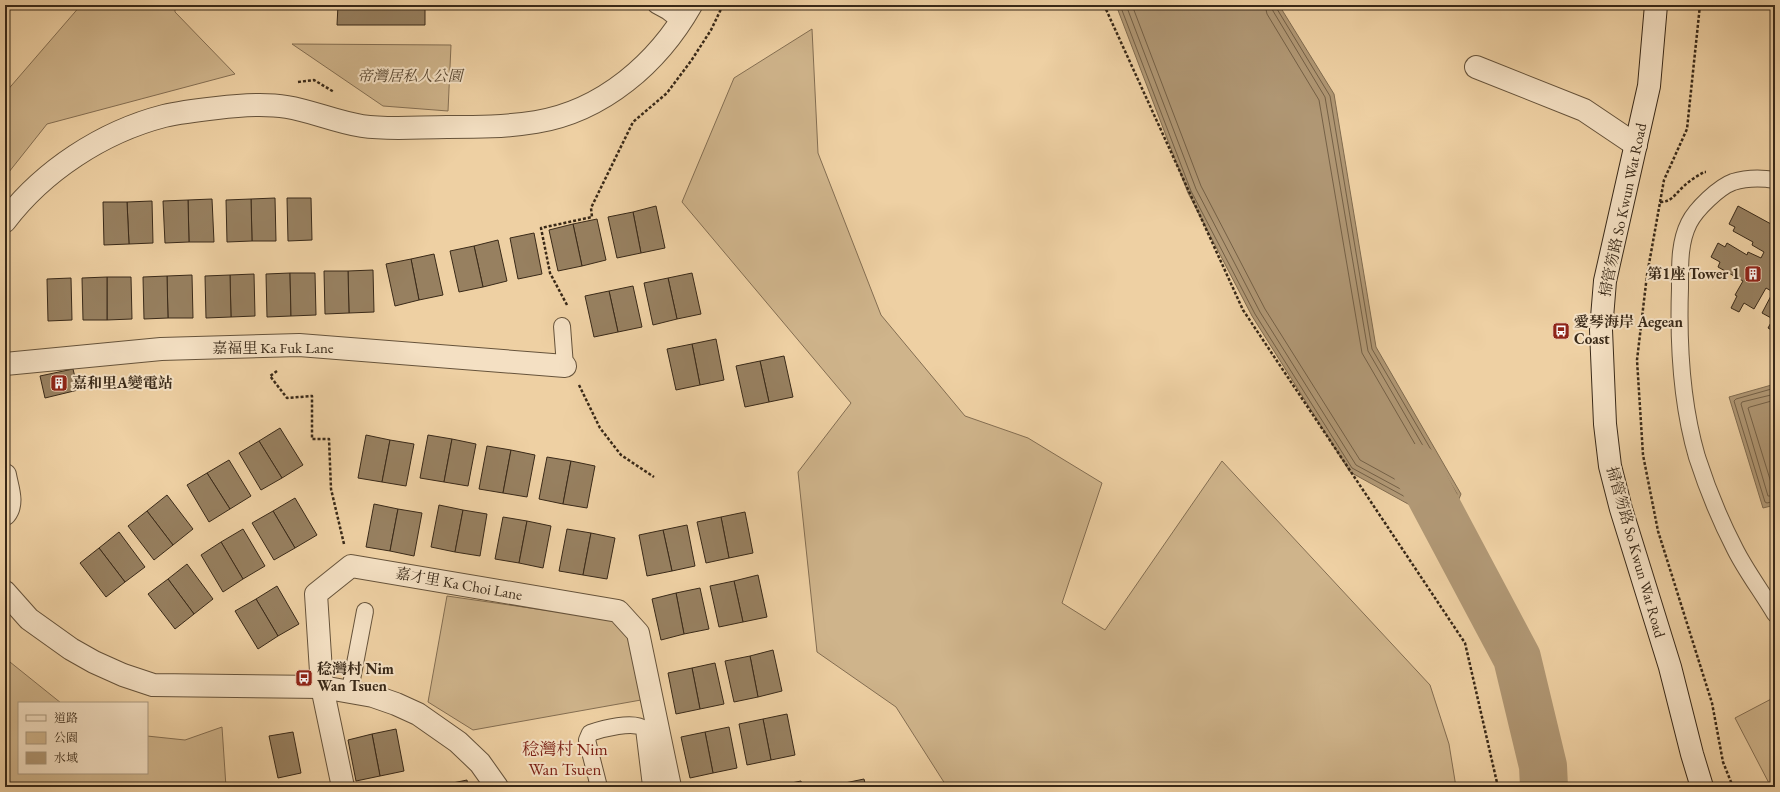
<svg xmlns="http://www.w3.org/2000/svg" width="1780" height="792" font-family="'EB Garamond','Noto Serif TC',serif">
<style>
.green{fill:#cfb48b;stroke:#846e52}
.water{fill:#b09774;stroke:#806b4f}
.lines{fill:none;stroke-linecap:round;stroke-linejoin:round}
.shore{stroke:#746046;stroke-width:1}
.river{stroke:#b09774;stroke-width:48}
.building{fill:#978060;stroke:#392918}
.lane-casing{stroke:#66533b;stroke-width:18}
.street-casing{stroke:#66533b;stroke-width:24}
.secondary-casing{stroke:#392918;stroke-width:24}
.path{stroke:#392918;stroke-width:2.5;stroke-dasharray:3 2;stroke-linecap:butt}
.lane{stroke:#f4e0c3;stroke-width:16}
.street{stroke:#f4e0c3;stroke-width:22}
.secondary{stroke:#f4e0c3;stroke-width:22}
.labels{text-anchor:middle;stroke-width:4;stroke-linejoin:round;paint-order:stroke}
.park-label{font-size:15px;font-style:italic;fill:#57452f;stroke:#f4e0c3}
.street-label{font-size:15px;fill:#392918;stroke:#f4e0c3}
.poi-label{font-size:15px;font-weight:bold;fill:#392918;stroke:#f4e0c3;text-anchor:start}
.quarter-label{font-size:17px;fill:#7a1f14;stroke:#f4e0c3}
</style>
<rect width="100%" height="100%" fill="#eed0a3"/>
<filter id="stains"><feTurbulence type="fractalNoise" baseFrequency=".005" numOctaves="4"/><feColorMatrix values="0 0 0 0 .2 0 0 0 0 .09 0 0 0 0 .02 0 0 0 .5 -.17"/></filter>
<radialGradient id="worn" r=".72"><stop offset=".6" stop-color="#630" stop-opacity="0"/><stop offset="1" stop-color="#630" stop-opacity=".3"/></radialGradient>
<g class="green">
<path d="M81,5H175V12L235,74L47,124L5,177V93Z"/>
<path d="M812,29L818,153L881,315L965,416L1028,438L1102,483L1062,603L1105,630L1222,461L1430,685L1449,744L1456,787H947L896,707L817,652L798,472L851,403L682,202L734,78Z"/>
<path d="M292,44L451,45L448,111L383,106Z"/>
<path d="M447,596L613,620L631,637L641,700L473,730L428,702Z"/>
<path d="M5,658L61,703H19V773H147V736L185,740L222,727L226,787H5Z"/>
<path d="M1775,697V787H1771L1735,718Z"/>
</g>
<g class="water">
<path d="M1116,5H1279L1334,94L1376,347L1461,494L1448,526L1350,472L1252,316L1188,193Z"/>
<path d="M1775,384V505L1763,508L1729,397Z"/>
</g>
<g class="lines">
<g class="shore">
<path d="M1120,5L1191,191L1255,314L1352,468L1446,519L1457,494L1372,349L1330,96L1277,9L1276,5"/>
<path d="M1126,5L1196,189L1260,312L1356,465L1443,512L1451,494L1368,351L1325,97L1273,11L1271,5"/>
<path d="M1132,5L1201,186L1265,309L1360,460L1440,504L1444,494L1362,353L1319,100L1267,14L1265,5"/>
<path d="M1775,388L1736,399L1734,401L1765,502L1767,503L1775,501"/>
<path d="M1775,394L1742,402L1741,404L1768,496H1775"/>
<path d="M1775,400L1750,407L1748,408L1773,489L1775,490"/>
</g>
<path class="river" d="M1416,468L1517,658L1543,766L1544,787"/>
</g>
<g class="building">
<path d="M180,5H305V9L180,7Z"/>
<path d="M338,5H425V25H337Z"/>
<path d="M275,198L276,241H252L251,199Z"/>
<path d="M287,198H311L312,240L288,241Z"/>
<path d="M212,199L214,242H189L188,200Z"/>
<path d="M251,199L252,241L227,242L226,200Z"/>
<path d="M188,200L189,242L165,243L163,201Z"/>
<path d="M152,201L153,243L129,244L127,202Z"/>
<path d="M103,202H127L129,244L104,245Z"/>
<path d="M656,206L665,248L641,253L633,212Z"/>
<path d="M1738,206L1771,224L1775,219V332L1768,328L1773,319L1762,313L1773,292L1766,288L1754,309L1744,303L1739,312L1731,308L1737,296L1735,295L1743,281L1718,267L1720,262L1711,257L1718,243L1725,247L1727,243L1747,255L1748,252L1761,258L1764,252L1752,245L1753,242L1733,231L1735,227L1729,224Z"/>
<path d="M633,212L641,253L617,258L608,217Z"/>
<path d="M597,219L606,260L582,266L573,224Z"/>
<path d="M573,224L582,266L558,271L549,230Z"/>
<path d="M534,233L542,274L518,279L510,238Z"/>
<path d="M498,240L507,281L483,287L474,246Z"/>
<path d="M474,246L483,287L459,292L450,251Z"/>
<path d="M434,254L443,295L419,300L411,259Z"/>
<path d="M411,259L419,300L395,306L386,264Z"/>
<path d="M373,270L374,312L349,313L348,271Z"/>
<path d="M324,271H348L349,313L325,314Z"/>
<path d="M290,273L291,316L267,317L266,274Z"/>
<path d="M290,273H315L316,315L291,316Z"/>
<path d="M692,273L701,314L677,319L668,278Z"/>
<path d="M254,274L255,316L231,317L230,275Z"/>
<path d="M192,275L193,318H168L167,276Z"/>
<path d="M230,275L231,317L206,318L205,276Z"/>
<path d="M167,276L168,318L144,319L143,277Z"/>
<path d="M107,277H131L132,319L107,320Z"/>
<path d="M107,277V320H83L82,278Z"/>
<path d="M71,278L72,320L48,321L47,279Z"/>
<path d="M668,278L677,319L653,325L644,283Z"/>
<path d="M633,286L642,327L618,332L609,291Z"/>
<path d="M609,291L618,332L594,337L585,296Z"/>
<path d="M716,339L724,380L700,385L692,344Z"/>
<path d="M692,344L700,385L676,390L667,349Z"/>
<path d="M784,356L793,397L769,402L760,361Z"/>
<path d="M760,361L769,402L745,407L736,366Z"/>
<path d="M73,369L78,390L45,398L40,376Z"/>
<path d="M280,428L303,465L282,478L259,441Z"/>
<path d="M366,435L390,440L382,482L358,478Z"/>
<path d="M428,435L452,439L444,482L420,478Z"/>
<path d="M452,439L476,444L468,486L444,482Z"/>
<path d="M390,440L414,444L406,486L382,482Z"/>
<path d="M259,441L282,478L261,490L239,453Z"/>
<path d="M487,446L511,450L503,493L479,489Z"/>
<path d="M511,450L535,455L527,497L503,493Z"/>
<path d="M547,457L571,461L563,504L539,499Z"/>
<path d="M229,460L251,496L230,509L207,473Z"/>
<path d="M571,461L595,466L587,508L563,504Z"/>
<path d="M207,473L230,509L209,522L187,485Z"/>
<path d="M167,495L193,529L173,545L147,511Z"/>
<path d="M295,498L317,535L295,548L273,511Z"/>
<path d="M374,504L398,509L390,551L366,547Z"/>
<path d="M439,505L463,510L455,552L431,547Z"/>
<path d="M398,509L422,513L414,556L390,551Z"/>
<path d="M463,510L487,514L480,556L455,552Z"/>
<path d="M147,511L173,545L154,560L128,526Z"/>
<path d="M273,511L295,548L274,560L252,523Z"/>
<path d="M745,512L753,553L729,558L721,517Z"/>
<path d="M503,517L527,521L519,563L495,559Z"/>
<path d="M721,517L729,558L706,563L697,522Z"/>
<path d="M527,521L551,526L543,568L519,563Z"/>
<path d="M687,525L695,566L672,571L663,530Z"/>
<path d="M243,529L265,566L243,579L221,542Z"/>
<path d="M567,529L591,533L583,575L559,571Z"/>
<path d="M663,530L672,571L647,576L639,535Z"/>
<path d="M119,532L145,567L125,582L99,548Z"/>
<path d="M591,533L615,538L607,579L583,575Z"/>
<path d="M221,542L243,579L223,592L201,555Z"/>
<path d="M99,548L125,582L106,597L80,563Z"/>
<path d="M187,564L213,599L194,614L168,579Z"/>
<path d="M758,575L767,617L743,622L734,581Z"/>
<path d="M168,579L194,614L175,629L148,594Z"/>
<path d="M734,581L743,622L719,627L710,586Z"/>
<path d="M277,586L299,624L278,636L256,599Z"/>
<path d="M700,588L709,629L684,634L676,593Z"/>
<path d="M676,593L684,634L661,640L652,599Z"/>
<path d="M256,599L278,636L258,649L235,611Z"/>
<path d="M773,650L782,691L758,697L750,656Z"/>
<path d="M750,656L758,697L734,702L725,661Z"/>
<path d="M715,663L724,704L700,709L692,668Z"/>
<path d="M692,668L700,709L676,714L668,673Z"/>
<path d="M787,714L795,755L771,760L763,719Z"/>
<path d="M763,719L771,760L747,765L739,724Z"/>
<path d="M729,727L737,768L713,773L705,732Z"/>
<path d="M396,729L404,771L380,776L372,734Z"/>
<path d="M293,732L301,773L278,778L269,736Z"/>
<path d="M705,732L713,773L690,778L681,737Z"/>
<path d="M372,734L380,776L356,781L348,740Z"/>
<path d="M864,779L866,787H841L840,784Z"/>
<path d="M467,780L468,787H443V785Z"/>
<path d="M801,781L802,787H777V786Z"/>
<path d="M840,784L841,787H826Z"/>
</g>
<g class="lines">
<defs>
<g id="lane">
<path d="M656,5L667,11L681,22"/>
<path d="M1775,180C1762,178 1746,178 1733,182C1719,187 1696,209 1689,223C1679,243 1680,266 1680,288C1678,346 1681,402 1697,457C1707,488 1720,520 1735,549C1746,571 1762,592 1775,614"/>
<path d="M562,326L565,366"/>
<path d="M350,690L365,611"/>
<path d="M599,787L587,740L590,733C602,729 634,720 644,729L651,786L653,787"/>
</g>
<g id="street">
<path d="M1476,67L1584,110L1636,145"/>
<path d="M5,221C43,171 102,132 164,116C181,112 199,110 217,108C240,105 264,103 287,107C312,111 336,122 362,126C389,130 419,127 447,127C477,127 506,127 536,122C603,111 658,63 691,5"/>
<path d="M5,364L161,349L299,345L565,366"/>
<path d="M5,475C7,487 14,503 5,514"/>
<path d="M5,592L29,619L71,649L94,662L123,675L153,685L322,687L373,696L396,704L418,714L458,742L480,763L497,787"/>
<path d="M343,787L322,687L316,594L351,566L618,611L638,633L670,787"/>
</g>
<path id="secondary" d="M1656,5L1649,86L1605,281L1601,330L1605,424L1610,466L1621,509L1670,667L1692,754L1702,787"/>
</defs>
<use href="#lane" class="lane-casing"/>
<use href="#street" class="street-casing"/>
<use href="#secondary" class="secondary-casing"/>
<g class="path">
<path d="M1104,5L1243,310L1465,643L1498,787"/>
<path d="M1700,5L1687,129L1664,180L1647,275L1637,360L1643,455L1658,531L1712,703L1723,762L1733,787"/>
<path d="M298,82L314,80L334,92"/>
<path d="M1660,202C1672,202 1675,194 1683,187C1689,181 1697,176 1704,172H1706"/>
<path d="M567,305L550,273L541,228L592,217L591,208L633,122L667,93L691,61L711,30L723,5"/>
<path d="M277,371L270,376L287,398L312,396V439H329L331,489L344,544"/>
<path d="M579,385L600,428L621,455L654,477"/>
</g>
<use href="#lane" class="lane"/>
<use href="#street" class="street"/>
<use href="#secondary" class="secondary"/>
</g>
<defs>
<symbol id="building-square" viewBox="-11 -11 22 22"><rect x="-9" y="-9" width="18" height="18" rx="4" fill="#8f2418" stroke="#f4e0c3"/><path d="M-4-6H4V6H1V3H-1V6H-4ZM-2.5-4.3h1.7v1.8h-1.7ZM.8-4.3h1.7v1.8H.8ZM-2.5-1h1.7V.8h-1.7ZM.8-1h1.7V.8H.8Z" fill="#fff"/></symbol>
<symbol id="bus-square" viewBox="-11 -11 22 22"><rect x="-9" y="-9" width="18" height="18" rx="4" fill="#8f2418" stroke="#f4e0c3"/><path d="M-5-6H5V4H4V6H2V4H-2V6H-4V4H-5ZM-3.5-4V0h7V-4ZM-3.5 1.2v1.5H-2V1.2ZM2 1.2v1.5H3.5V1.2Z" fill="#fff"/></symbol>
</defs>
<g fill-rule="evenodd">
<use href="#building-square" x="1743" y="264" width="20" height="20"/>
<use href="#bus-square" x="1551" y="321" width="20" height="20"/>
<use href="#building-square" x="49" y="373" width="20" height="20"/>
<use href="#bus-square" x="294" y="668" width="20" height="20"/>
</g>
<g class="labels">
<g class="park-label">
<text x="410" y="81">帝灣居私人公園</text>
</g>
<g class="street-label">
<text transform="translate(1623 210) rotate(-78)" y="5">掃管笏路 So Kwun Wat Road</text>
<text x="273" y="353">嘉福里 Ka Fuk Lane</text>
<text transform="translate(1636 552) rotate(74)" y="5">掃管笏路 So Kwun Wat Road</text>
<text transform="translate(459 584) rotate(10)" y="5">嘉才里 Ka Choi Lane</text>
</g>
<g class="poi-label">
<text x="1740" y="279" text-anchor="end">第1座 Tower 1</text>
<text x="1574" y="327">愛琴海岸 Aegean<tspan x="1574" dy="17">Coast</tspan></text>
<text x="72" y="388">嘉和里A變電站</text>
<text x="317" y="674">稔灣村 Nim<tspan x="317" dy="17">Wan Tsuen</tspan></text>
</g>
<g class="quarter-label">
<text x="565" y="755">稔灣村 Nim<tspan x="565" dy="20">Wan Tsuen</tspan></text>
</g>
</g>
<rect width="1780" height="792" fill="none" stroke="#eed0a3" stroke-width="20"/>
<rect x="6" y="6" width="1768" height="780" fill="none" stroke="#392918" stroke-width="2"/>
<rect x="10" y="10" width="1760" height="772" fill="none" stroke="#392918"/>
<rect x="18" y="702" width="130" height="72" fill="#f4e0c3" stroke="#a9977f"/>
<rect x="26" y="715" width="20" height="6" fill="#f4e0c3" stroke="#a9977f"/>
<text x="54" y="722" font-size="12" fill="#392918">道路</text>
<rect x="26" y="732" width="20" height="12" fill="#cfb48b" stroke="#a9977f"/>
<text x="54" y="742" font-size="12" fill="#392918">公園</text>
<rect x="26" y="752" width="20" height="12" fill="#b09774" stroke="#a9977f"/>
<text x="54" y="762" font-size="12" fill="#392918">水域</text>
<rect width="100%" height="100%" filter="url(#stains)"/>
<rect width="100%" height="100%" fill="url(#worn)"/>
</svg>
